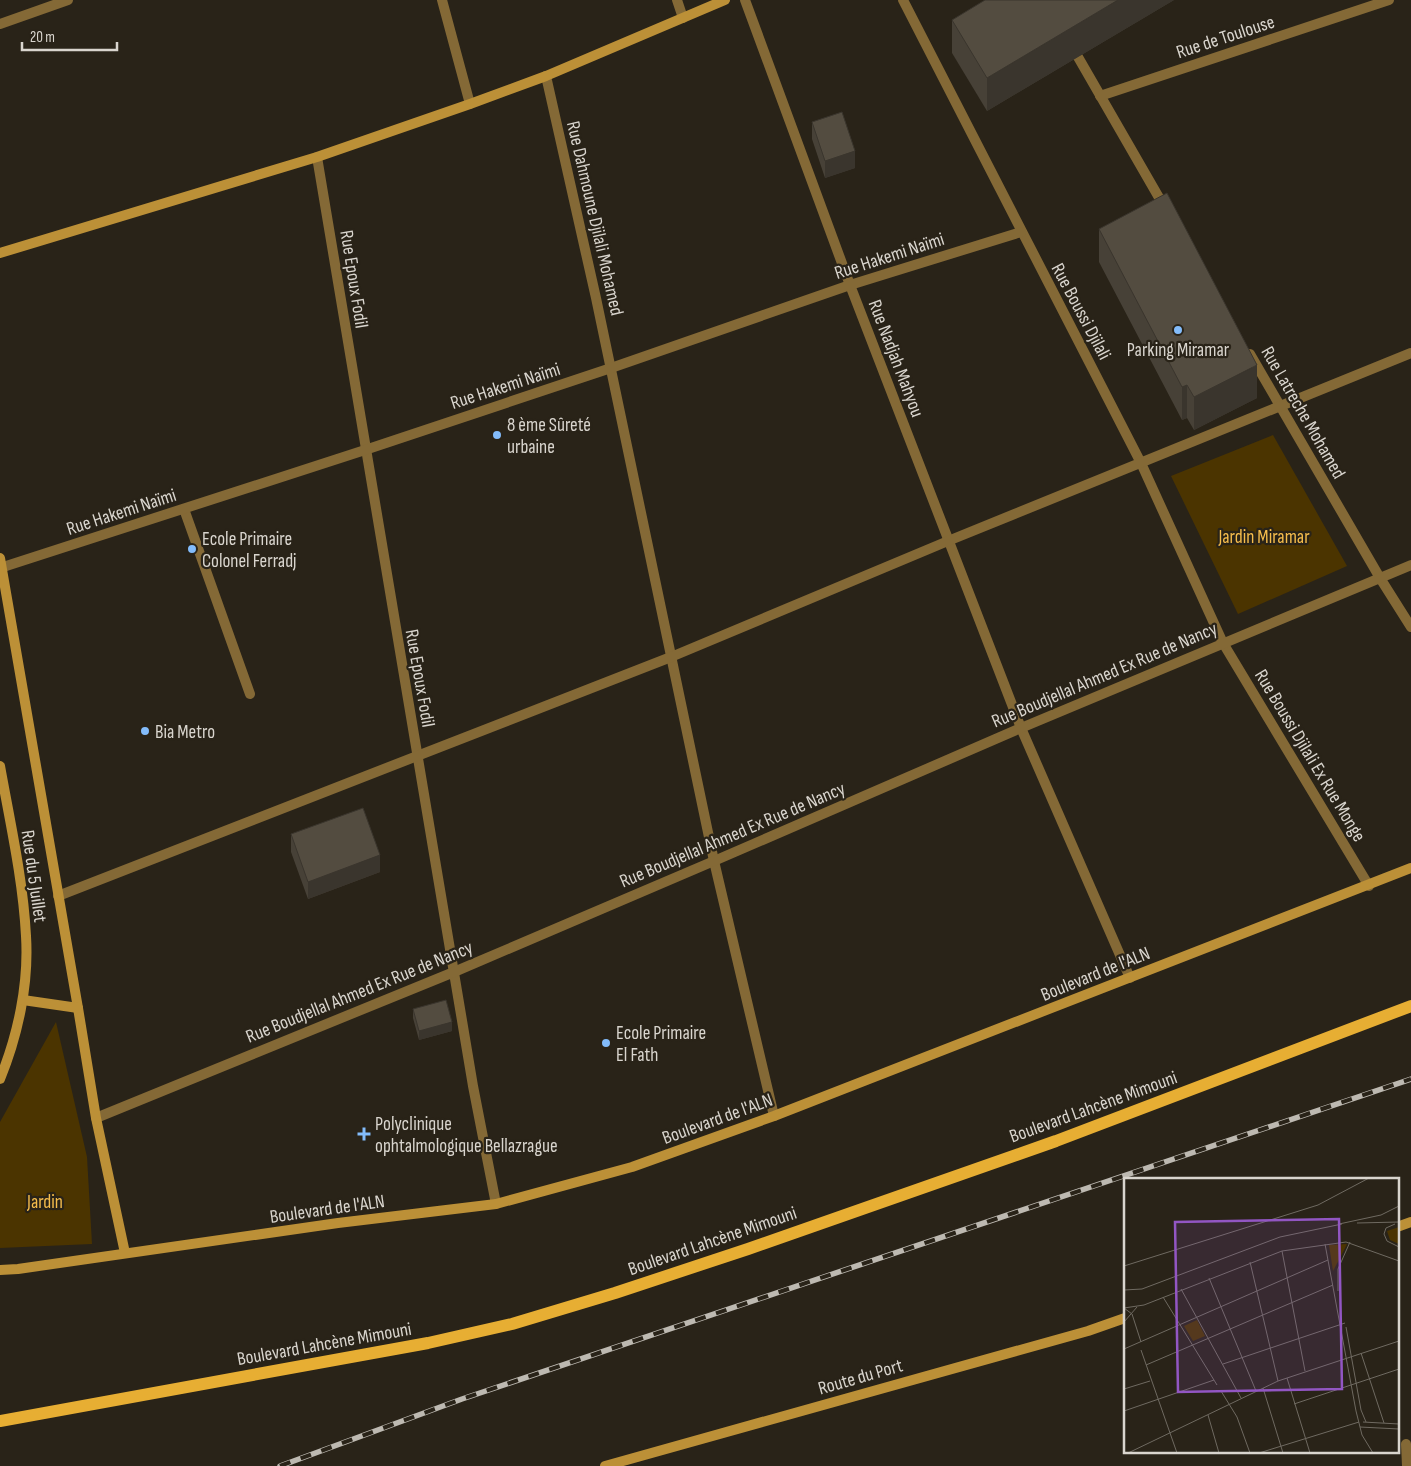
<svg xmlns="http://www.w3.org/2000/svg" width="1411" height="1466" font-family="'Sofia Sans Condensed',sans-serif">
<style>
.green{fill:#4b3400}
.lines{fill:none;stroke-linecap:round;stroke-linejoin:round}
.service{stroke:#846936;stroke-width:10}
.minor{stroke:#846936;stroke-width:10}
.tertiary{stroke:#846936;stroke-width:10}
.secondary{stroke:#bc9037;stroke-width:10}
.primary{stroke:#e7ae33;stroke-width:12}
.rail-casing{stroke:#bdb9b1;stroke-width:5.5}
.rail{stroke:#292318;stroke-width:4;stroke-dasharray:11;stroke-linecap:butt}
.wall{fill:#474137}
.shaded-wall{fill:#3a352d}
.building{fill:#534c40;stroke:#3a352d}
.poi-dot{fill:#83bcfb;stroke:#292318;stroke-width:2}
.labels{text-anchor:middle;stroke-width:4.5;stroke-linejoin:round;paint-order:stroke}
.street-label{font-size:19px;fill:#d9d5ce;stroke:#292318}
.poi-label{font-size:19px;fill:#d9d5ce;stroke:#292318;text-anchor:start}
.park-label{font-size:19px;fill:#f6bd4c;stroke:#292318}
.inset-road{fill:none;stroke:#6f6a61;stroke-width:1}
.view{fill:#9256c3;fill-opacity:0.15;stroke:#9256c3;stroke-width:2.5}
.inset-edge{fill:none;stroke:#d9d5ce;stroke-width:2.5}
</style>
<rect width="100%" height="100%" fill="#292318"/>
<g class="green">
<path d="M1273,435L1347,566L1238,614L1171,476Z"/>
<path d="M56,1022L87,1157L92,1244L0,1248V1122Z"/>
</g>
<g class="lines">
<g class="service">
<path d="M184,509L250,694"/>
<path d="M1406,1444L1407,1466"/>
</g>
<g class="minor">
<path d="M442,0L470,104"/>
<path d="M677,0L683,18"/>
<path d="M745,0L850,285L1021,728L1130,978"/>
<path d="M903,0L1141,463L1223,643L1369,886"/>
<path d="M0,24L68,0"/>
<path d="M1078,57L1165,208"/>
<path d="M546,76L596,298L714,861L774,1116"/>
<path d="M1100,96L1389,0"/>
<path d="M317,157L473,1086L496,1204"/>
<path d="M1250,354L1380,578L1411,627"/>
<path d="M0,568L365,450L611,368L850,285L1021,232"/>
<path d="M58,896L671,657L948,541L1411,353"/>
</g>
<path class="tertiary" d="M96,1118L454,972L714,861L1021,728L1411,565"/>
<g class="secondary">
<path d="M0,253L317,157L470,104L546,76L725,0"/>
<path d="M0,558L78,1008L96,1118L125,1253"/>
<path d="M0,766C10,822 23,879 26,936C29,984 18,1035 0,1079"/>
<path d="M23,1000L78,1008"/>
<path d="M1397,1227L1411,1222"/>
<path d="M0,1270L18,1269L338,1223L496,1204L632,1167L774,1116L1411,868"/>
<path d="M605,1466L1088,1331L1125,1318"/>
</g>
<path class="primary" d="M0,1421L428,1343L512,1324L615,1293L748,1249L1056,1141L1411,1006"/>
<defs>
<path id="rail" d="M280,1466L462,1399L1411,1079"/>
</defs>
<use href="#rail" class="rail-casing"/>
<use href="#rail" class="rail"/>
</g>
<g class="wall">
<path d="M1174,0L987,111L952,53V20Z"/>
<path d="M812,122L855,168L825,178L812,139Z"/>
<path d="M1099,229L1257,398L1194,430L1187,418L1182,420L1099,262Z"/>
<path d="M291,834L380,872L308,899L291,852Z"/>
<path d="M413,1009L452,1031L419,1040L413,1018Z"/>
</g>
<g class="shaded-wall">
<path d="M1118,0H1174L987,111V78Z"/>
<path d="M855,151V168L825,178V161Z"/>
<path d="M1257,365V398L1194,430V397Z"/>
<path d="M1187,385V418L1182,420V387Z"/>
<path d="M380,855V872L308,899V882Z"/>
<path d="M452,1022V1031L419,1040V1031Z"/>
</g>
<g class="building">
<path d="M985,0H1118L987,78L952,20Z"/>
<path d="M842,112L855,151L825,161L812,122Z"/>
<path d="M1167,193L1257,365L1194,397L1187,385L1182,387L1099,229Z"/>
<path d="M363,808L380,855L308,882L291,834Z"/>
<path d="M446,1000L452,1022L419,1031L413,1009Z"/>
</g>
<g class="poi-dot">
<circle cx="1178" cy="330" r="5"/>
<circle cx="497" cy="435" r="5"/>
<circle cx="192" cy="549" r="5"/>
<circle cx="145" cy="731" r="5"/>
<circle cx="606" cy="1043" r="5"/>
<path d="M361.5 1126.5h5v5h5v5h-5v5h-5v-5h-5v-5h5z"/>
</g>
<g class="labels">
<g class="street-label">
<text transform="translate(1225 36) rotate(-18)" y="7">Rue de Toulouse</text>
<text transform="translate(596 218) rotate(77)" y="7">Rue Dahmoune Djilali Mohamed</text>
<text transform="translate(889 255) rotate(-18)" y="7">Rue Hakemi Naïmi</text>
<text transform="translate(355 279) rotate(81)" y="7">Rue Epoux Fodil</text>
<text transform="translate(1082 311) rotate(62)" y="7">Rue Boussi Djilali</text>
<text transform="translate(897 358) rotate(69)" y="7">Rue Nadjah Mahyou</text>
<text transform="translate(505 385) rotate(-18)" y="7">Rue Hakemi Naïmi</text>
<text transform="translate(1304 412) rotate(60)" y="7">Rue Latreche Mohamed</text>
<text transform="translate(121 511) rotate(-18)" y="7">Rue Hakemi Naïmi</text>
<text transform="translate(1104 674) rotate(-23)" y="7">Rue Boudjellal Ahmed Ex Rue de Nancy</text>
<text transform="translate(421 678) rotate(80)" y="7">Rue Epoux Fodil</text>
<text transform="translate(1311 755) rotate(59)" y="7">Rue Boussi Djilali Ex Rue Monge</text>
<text transform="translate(732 834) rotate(-23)" y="7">Rue Boudjellal Ahmed Ex Rue de Nancy</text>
<text transform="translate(35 876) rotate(82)" y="7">Rue du 5 Juillet</text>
<text transform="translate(1095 973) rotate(-22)" y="7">Boulevard de l'ALN</text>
<text transform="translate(359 991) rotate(-22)" y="7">Rue Boudjellal Ahmed Ex Rue de Nancy</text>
<text transform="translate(1093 1106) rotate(-20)" y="7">Boulevard Lahcène Mimouni</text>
<text transform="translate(717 1118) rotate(-20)" y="7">Boulevard de l'ALN</text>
<text transform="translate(327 1208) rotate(-8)" y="7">Boulevard de l'ALN</text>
<text transform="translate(712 1240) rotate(-19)" y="7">Boulevard Lahcène Mimouni</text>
<text transform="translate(324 1343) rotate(-10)" y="7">Boulevard Lahcène Mimouni</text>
<text transform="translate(860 1376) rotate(-16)" y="7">Route du Port</text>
</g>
<g class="poi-label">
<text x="1178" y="356" text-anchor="middle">Parking Miramar</text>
<text x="507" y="431">8 ème Sûreté<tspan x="507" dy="22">urbaine</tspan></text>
<text x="202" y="545">Ecole Primaire<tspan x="202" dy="22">Colonel Ferradj</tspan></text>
<text x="155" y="738">Bia Metro</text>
<text x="616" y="1039">Ecole Primaire<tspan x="616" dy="22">El Fath</tspan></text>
<text x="375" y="1130">Polyclinique<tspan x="375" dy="22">ophtalmologique Bellazrague</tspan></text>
</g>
<g class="park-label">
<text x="1264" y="543">Jardin Miramar</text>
<text x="45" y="1208">Jardin</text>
</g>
</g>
<g transform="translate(1124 1178)">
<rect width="275" height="275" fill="#292318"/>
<path d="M275,49V66L266,62L263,53ZM223,66L217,78L209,93L205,67ZM73,142L81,158L69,163L60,148Z" fill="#4b3400"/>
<path class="inset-road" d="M233,45L275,44M215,46L257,37L275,28M271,46L262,50L260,56L263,63L275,69M201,66L232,233L238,257L249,275M158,73L181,193M126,84L154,203M0,88L194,27L245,0M85,100L132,213M57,111L117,220M0,112L18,111L156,59L218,46M214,113V91L226,64M39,119L93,207M0,130L8,136L17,164M0,130L20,127L158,73L222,64L275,83M0,144L13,129M222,149L237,232L242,244M0,171L204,82M17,172L53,275M237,175L260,245M99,186L221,145M22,187L209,107M163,200L186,275M139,210L159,275M0,211L26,203M97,213L113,239L126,275M170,226L275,191M0,233L90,202M84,237L95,275M239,244L275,246M236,249L275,251M4,275L154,203L275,163M135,275L235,244"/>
<path class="view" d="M215,41L218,211L54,214L51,44Z"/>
<rect width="275" height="275" class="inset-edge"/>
</g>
<path d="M22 42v8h95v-8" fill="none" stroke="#d9d5ce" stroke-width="2.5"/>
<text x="30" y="42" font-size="15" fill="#d9d5ce" stroke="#292318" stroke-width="4" paint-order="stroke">20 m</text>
</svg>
